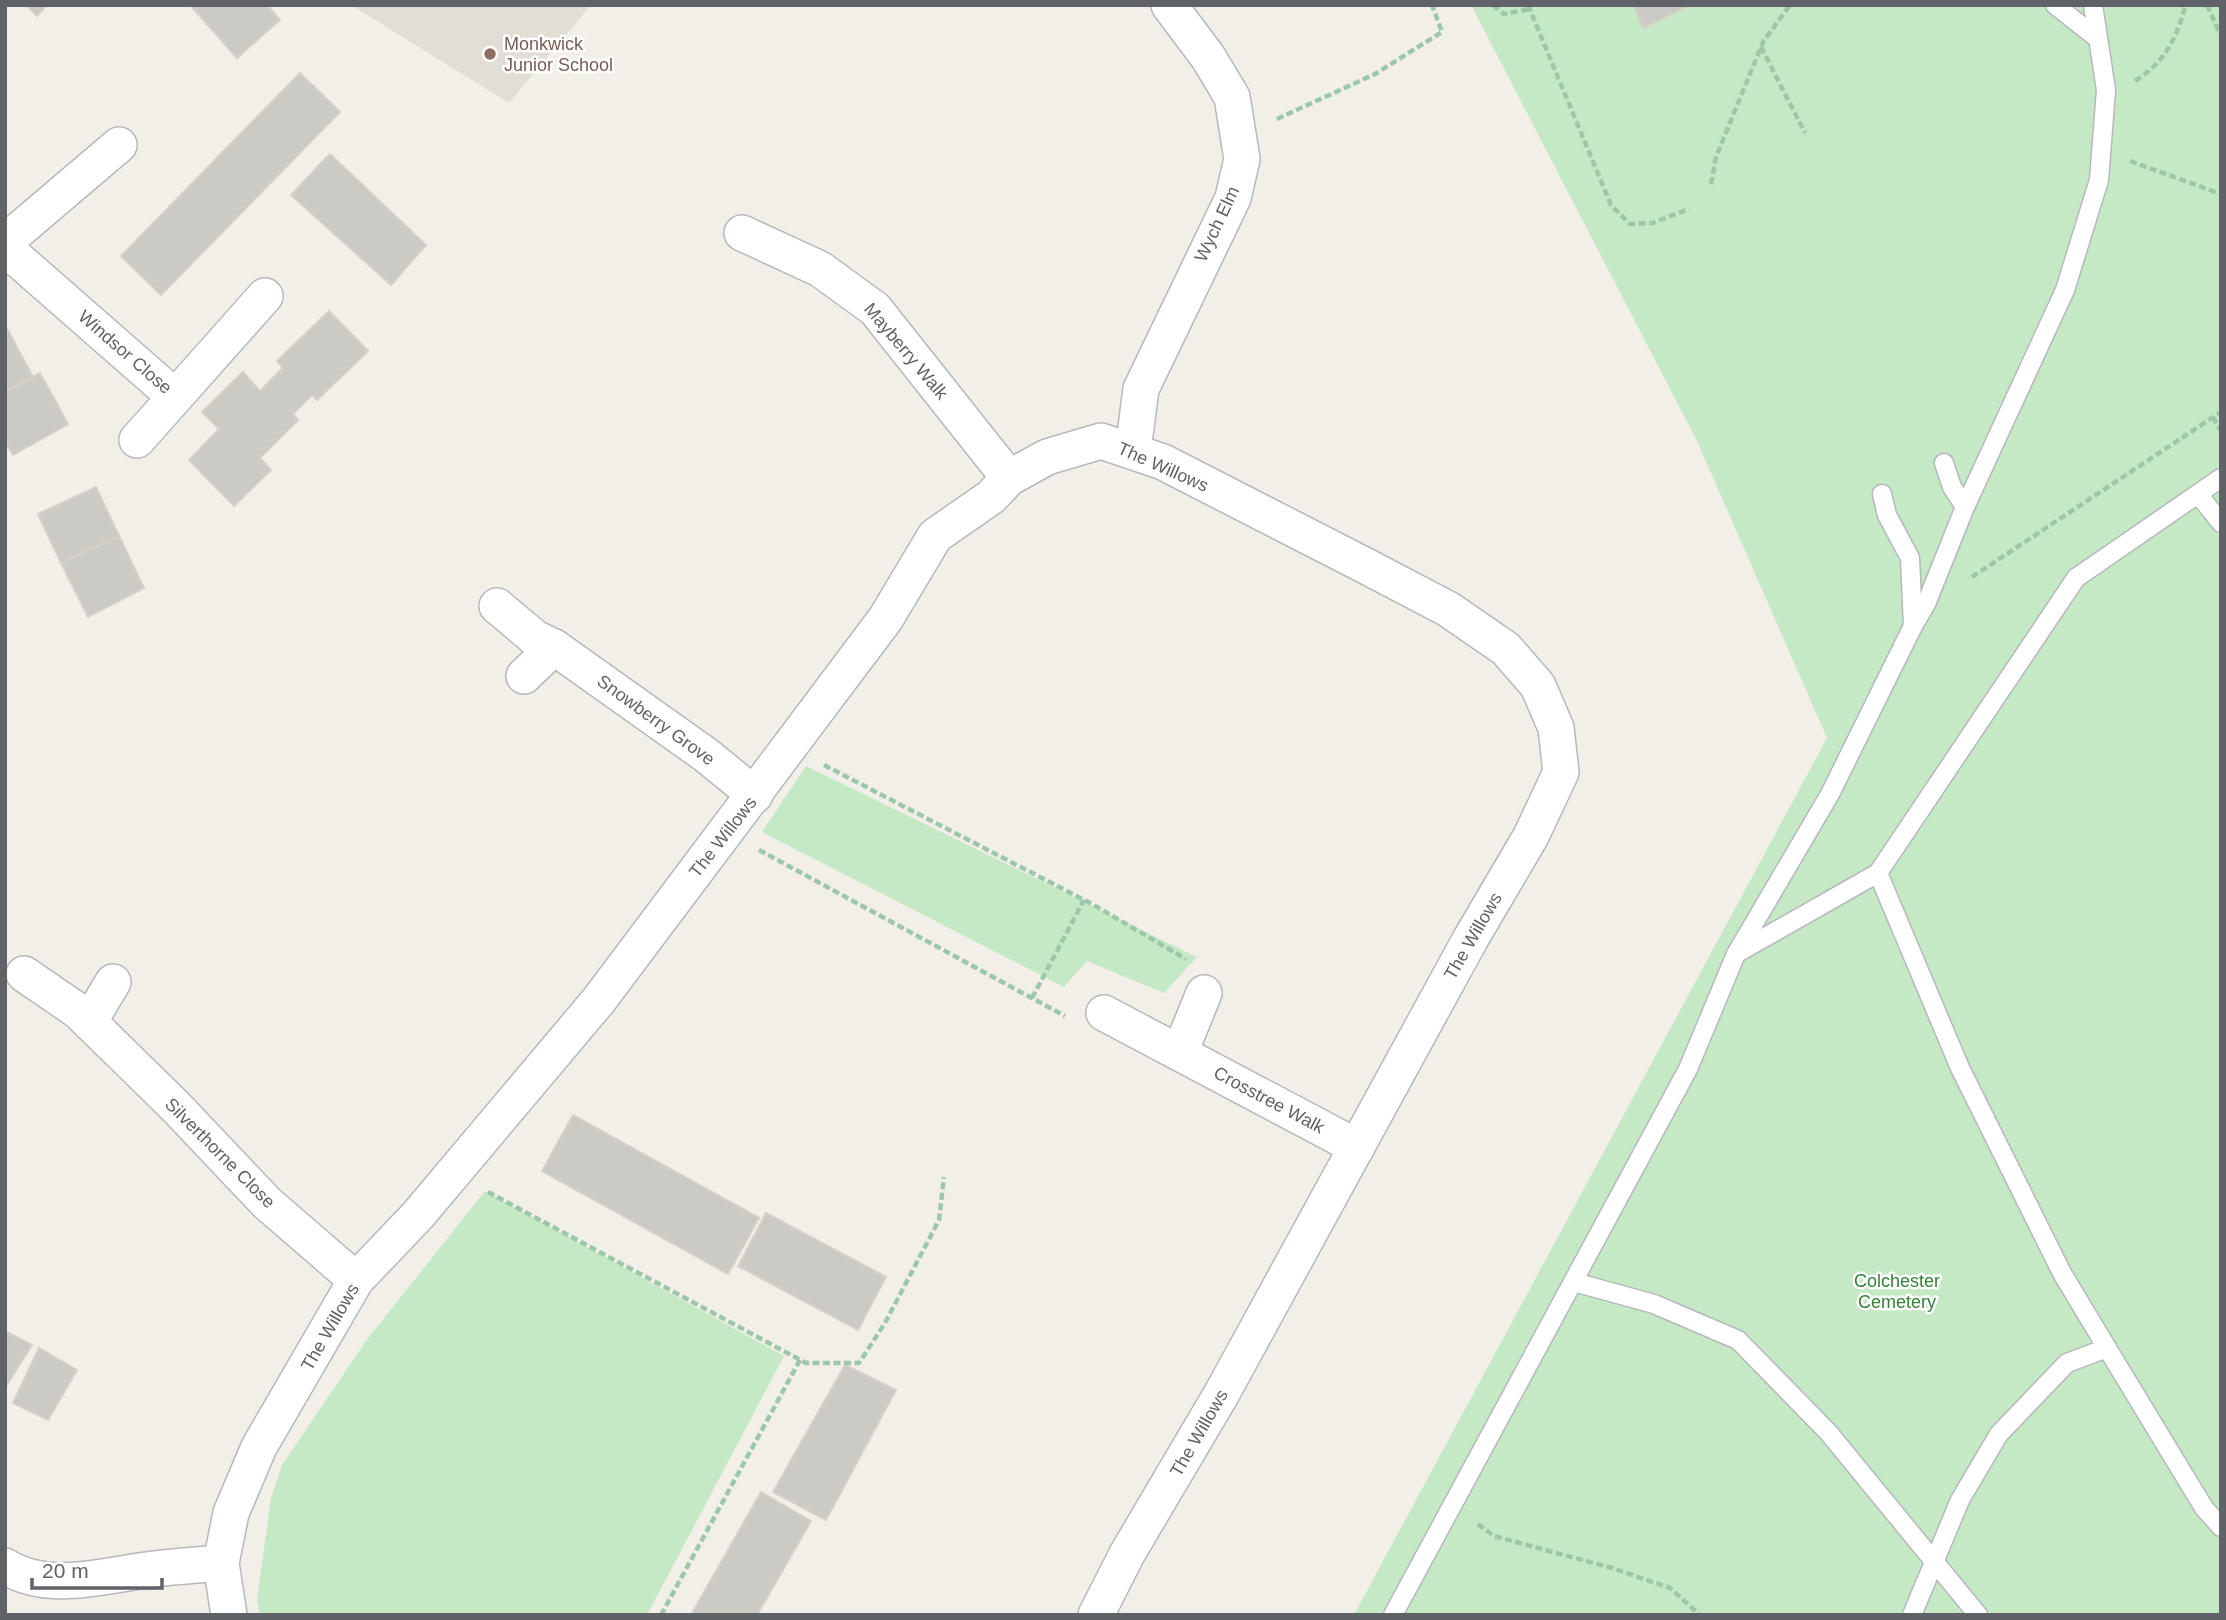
<svg xmlns="http://www.w3.org/2000/svg" width="2226" height="1620" font-family="Arial,sans-serif">
<style>
.education{fill:#e1ded6}
.green{fill:#c5e8c5}
.building{fill:#cccac5;stroke:#d6d1c6;stroke-width:2}
.lines{fill:none;stroke-linecap:round;stroke-linejoin:round}
.lane-casing{stroke:#b5b8bc;stroke-width:21}
.street-casing{stroke:#b5b8bc;stroke-width:38}
.path{stroke:#9cc7a9;stroke-width:4.5;stroke-dasharray:7 3.5;stroke-linecap:butt}
.lane{stroke:#fff;stroke-width:18}
.street{stroke:#fff;stroke-width:35}
.education-dot{fill:#8d6e63;stroke:#fff;stroke-width:2.5}
.labels{text-anchor:middle;stroke-width:5;stroke-linejoin:round;paint-order:stroke}
.education-label{font-size:18px;fill:#785e54;stroke:#fff;text-anchor:start}
.street-label{font-size:18px;fill:#5f6368;stroke:#fff}
.park-label{font-size:18px;fill:#348238;stroke:#fff}
</style>
<rect width="100%" height="100%" fill="#f1efe8"/>
<path class="education" d="M351,5H591L509,103Z"/>
<g class="green">
<path d="M1471,5H2221V1615H1354L1827,738L1697,441Z"/>
<path d="M806,766L1197,957L1164,993L1087,961L1064,987L762,832Z"/>
<path d="M485,1191L784,1356L647,1615H260L257,1599L271,1498L282,1465L366,1341Z"/>
</g>
<g class="building">
<path d="M26,5H47L37,16Z"/>
<path d="M190,5H267L280,20L237,58Z"/>
<path d="M1634,5H1690L1643,28Z"/>
<path d="M300,73L340,112L161,295L121,256Z"/>
<path d="M330,154L426,245L391,285L291,195Z"/>
<path d="M329,311L368,351L317,400L312,395L293,414L298,420L260,458L271,470L234,506L189,460L219,429L202,412L243,372L260,391L283,368L277,361Z"/>
<path d="M5,325L33,377L5,392Z"/>
<path d="M40,373L68,424L13,455L5,441V392Z"/>
<path d="M96,487L119,536L61,563L38,514Z"/>
<path d="M119,536L144,588L88,617L61,563Z"/>
<path d="M573,1115L759,1218L728,1274L542,1171Z"/>
<path d="M766,1213L886,1277L858,1330L738,1266Z"/>
<path d="M5,1331L32,1345L5,1388Z"/>
<path d="M39,1348L77,1370L48,1420L13,1403Z"/>
<path d="M845,1365L896,1390L826,1520L773,1492Z"/>
<path d="M761,1492L811,1521L757,1615H691Z"/>
</g>
<g class="lines">
<defs>
<g id="lane">
<path d="M2055,5L2097,38"/>
<path d="M1944,463L1952,487L1965,507"/>
<path d="M2198,494L2221,523"/>
<path d="M1913,626L1926,604L1965,507L2065,290L2099,180L2106,90L2093,5"/>
<path d="M1878,873L1960,1068L2062,1273L2107,1348"/>
<path d="M1739,952L1878,873L2076,578L2221,478"/>
<path d="M1574,1282L1654,1304L1738,1340L1828,1432L1978,1615"/>
<path d="M1393,1615L1688,1069L1736,954L1830,794L1913,626L1910,558L1887,515L1882,494"/>
<path d="M1912,1615L1960,1500L1999,1434L2067,1363L2107,1348L2204,1508L2221,1527"/>
</g>
<g id="street">
<path d="M742,233L820,269L875,309L1009,478"/>
<path d="M5,242L119,145"/>
<path d="M5,248L174,396"/>
<path d="M137,440L265,296"/>
<path d="M1133,450L1141,389L1233,198L1242,159L1232,97L1208,57L1169,5"/>
<path d="M497,606L535,638L554,647L706,755L755,795"/>
<path d="M524,676L554,647"/>
<path d="M24,974L78,1011L176,1107L267,1203L356,1280"/>
<path d="M1104,1013L1357,1147"/>
<path d="M89,1022L113,982"/>
<path d="M1180,1052L1204,993"/>
<path d="M5,1566C44,1591 96,1578 139,1571C166,1567 194,1565 221,1563"/>
<path d="M229,1615L221,1563L231,1513L259,1447L356,1280L418,1215L599,1000L886,618L935,536L991,497L1009,478L1047,457L1101,441L1163,462L1362,564L1448,609L1506,649L1538,686L1556,728L1561,772L1531,836L1471,938L1222,1393L1127,1554L1096,1615"/>
</g>
</defs>
<use href="#lane" class="lane-casing"/>
<use href="#street" class="street-casing"/>
<g class="path">
<path d="M1493,5L1504,14L1530,9"/>
<path d="M1528,5L1611,205L1630,224L1652,223L1689,209"/>
<path d="M2207,5L2221,36"/>
<path d="M1761,47L1805,133"/>
<path d="M2135,81C2164,63 2176,40 2185,7L2181,5"/>
<path d="M1277,119L1375,74L1442,32L1432,5"/>
<path d="M2130,161L2221,194"/>
<path d="M1711,184L1716,157L1763,42L1790,5"/>
<path d="M2213,417L2221,431"/>
<path d="M1972,577L2221,412"/>
<path d="M824,765L1092,904L1186,959"/>
<path d="M759,850L1065,1016"/>
<path d="M1032,998L1084,900"/>
<path d="M488,1192L806,1363H859L885,1323L939,1220L944,1177"/>
<path d="M1478,1524L1494,1536L1612,1568L1670,1588L1700,1615"/>
<path d="M661,1615L800,1360"/>
</g>
<use href="#lane" class="lane"/>
<use href="#street" class="street"/>
</g>
<circle class="education-dot" cx="490" cy="54" r="7"/>
<g class="labels">
<g class="education-label">
<text x="504" y="50">Monkwick<tspan x="504" dy="21">Junior School</tspan></text>
</g>
<g class="street-label">
<text transform="translate(1217 224) rotate(-65)" y="6">Wych Elm</text>
<text transform="translate(906 351) rotate(50)" y="6">Mayberry Walk</text>
<text transform="translate(125 352) rotate(41)" y="6">Windsor Close</text>
<text transform="translate(1163 467) rotate(24)" y="6">The Willows</text>
<text transform="translate(656 720) rotate(36)" y="6">Snowberry Grove</text>
<text transform="translate(723 837) rotate(-52)" y="6">The Willows</text>
<text transform="translate(1473 936) rotate(-60)" y="6">The Willows</text>
<text transform="translate(1269 1100) rotate(28)" y="6">Crosstree Walk</text>
<text transform="translate(220 1153) rotate(45)" y="6">Silverthorne Close</text>
<text transform="translate(330 1327) rotate(-60)" y="6">The Willows</text>
<text transform="translate(1199 1433) rotate(-60)" y="6">The Willows</text>
</g>
<g class="park-label">
<text x="1897" y="1287">Colchester<tspan x="1897" dy="21">Cemetery</tspan></text>
</g>
</g>
<rect width="2226" height="1620" fill="none" stroke="#5f6368" stroke-width="14"/>
<path d="M32 1578v10h130v-10" fill="none" stroke="#5f6368" stroke-width="3.5"/>
<text x="42" y="1578" font-size="21" fill="#5f6368" stroke="#ffffff" stroke-width="5" paint-order="stroke">20 m</text>
</svg>
